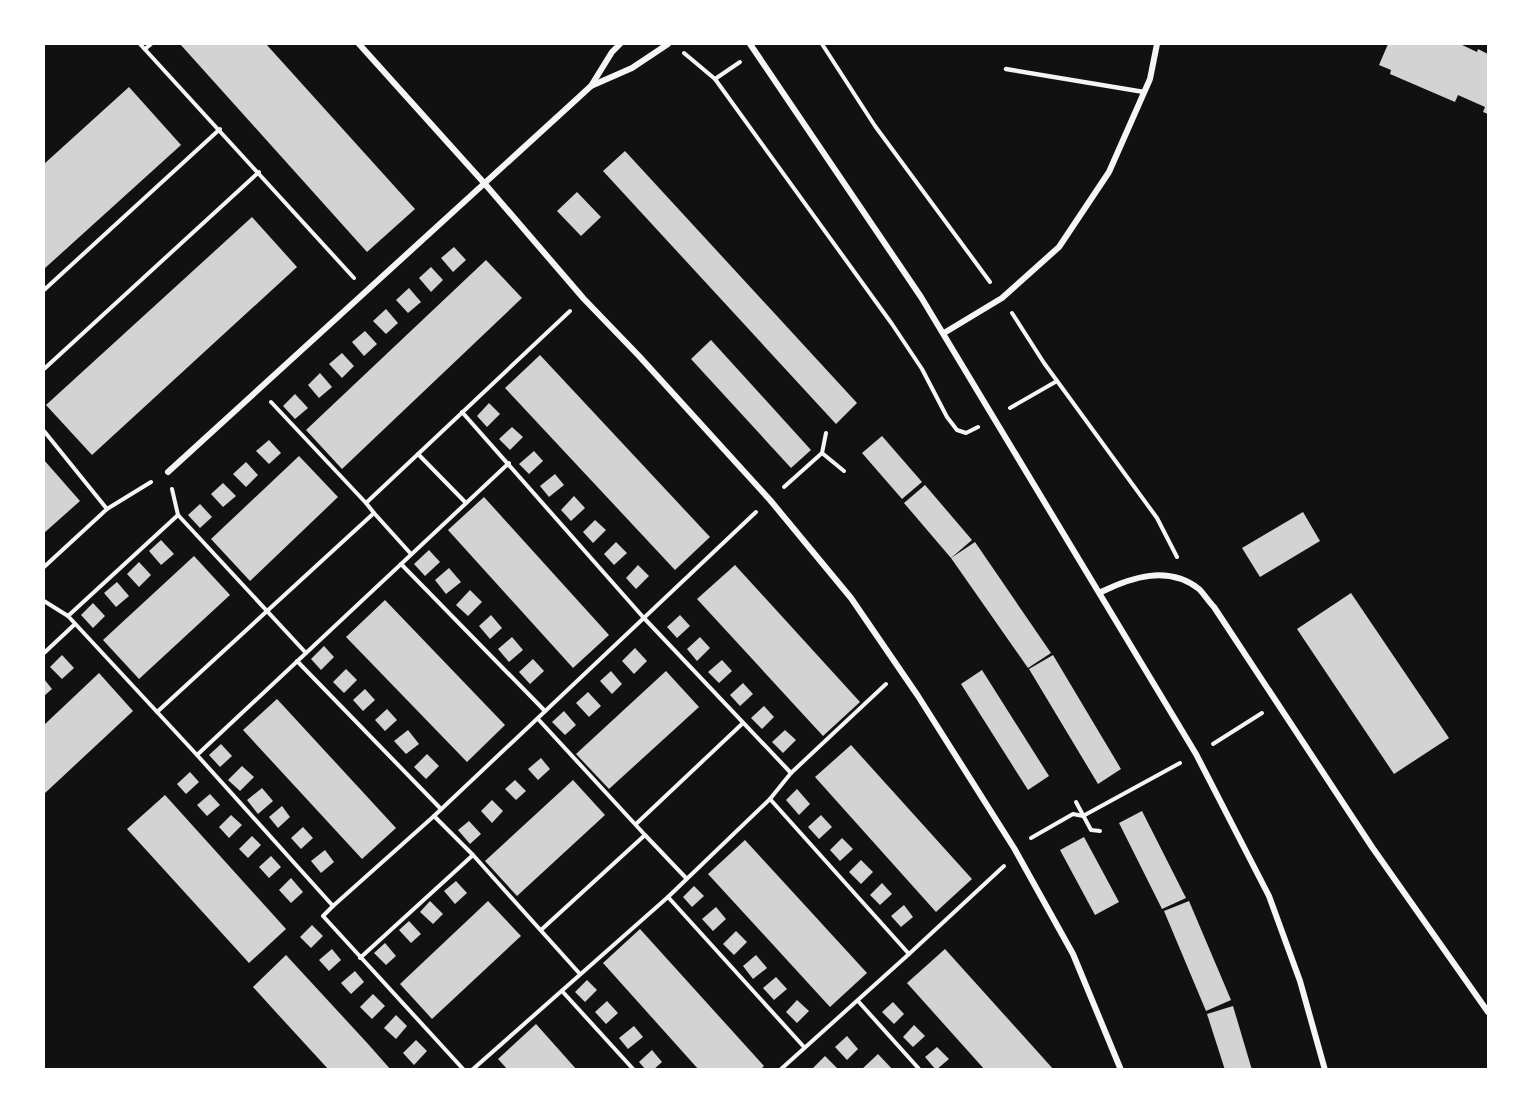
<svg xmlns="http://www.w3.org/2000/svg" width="1532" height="1113" font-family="Overpass,sans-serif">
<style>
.building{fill:#d3d3d3}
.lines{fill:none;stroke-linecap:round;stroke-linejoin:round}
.path{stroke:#f5f5f5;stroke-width:4}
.service{stroke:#f5f5f5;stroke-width:4.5}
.minor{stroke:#f5f5f5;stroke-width:6}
</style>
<rect width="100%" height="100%" fill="#111"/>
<g class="building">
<path d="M180,44H266L415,209L367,252Z"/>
<path d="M1388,44H1460L1477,52L1478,49L1488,54V114L1483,112L1485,107L1458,95L1455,102L1390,74L1391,70L1379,65Z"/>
<path d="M129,87L181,145L44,269V164Z"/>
<path d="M625,151L857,403L836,424L603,171Z"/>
<path d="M577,192L601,217L581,236L557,211Z"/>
<path d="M252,217L297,267L92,455L46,405Z"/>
<path d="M454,247L466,260L453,272L441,258Z"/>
<path d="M486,260L522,298L342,469L306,430Z"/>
<path d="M431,267L443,280L431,292L419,278Z"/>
<path d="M409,288L421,302L408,313L396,300Z"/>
<path d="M386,309L398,323L386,334L373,321Z"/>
<path d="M365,331L377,344L364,356L352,342Z"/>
<path d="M711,340L811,450L791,468L691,359Z"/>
<path d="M342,353L354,366L342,378L329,364Z"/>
<path d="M540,355L710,537L675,570L505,388Z"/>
<path d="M320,373L332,387L319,398L308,385Z"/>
<path d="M295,394L308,408L295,419L283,406Z"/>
<path d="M489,403L500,414L487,427L477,416Z"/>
<path d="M512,427L523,437L510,450L499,439Z"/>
<path d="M882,436L922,482L902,499L862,453Z"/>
<path d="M269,440L281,453L269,464L256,451Z"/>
<path d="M534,451L543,461L529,474L519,464Z"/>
<path d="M299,456L338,497L250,581L211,539Z"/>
<path d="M44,460L80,501L44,533Z"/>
<path d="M246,462L258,475L246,487L233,474Z"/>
<path d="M555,474L564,485L549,497L540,486Z"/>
<path d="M223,483L236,496L223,507L211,494Z"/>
<path d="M925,485L972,540L951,558L904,503Z"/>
<path d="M574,496L585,508L571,521L561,510Z"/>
<path d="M484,497L609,635L573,668L448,530Z"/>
<path d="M200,504L212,517L200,528L188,515Z"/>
<path d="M1303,512L1320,541L1260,577L1242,548Z"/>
<path d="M595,520L606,530L593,543L583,532Z"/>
<path d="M161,540L174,554L161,565L149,551Z"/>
<path d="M616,542L627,553L614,565L604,554Z"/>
<path d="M975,542L1051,653L1028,668L951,558Z"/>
<path d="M429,550L440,562L425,576L414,564Z"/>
<path d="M194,556L230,595L139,679L103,640Z"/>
<path d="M139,562L151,575L139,587L127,574Z"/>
<path d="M638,565L649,576L636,589L626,578Z"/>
<path d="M735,565L860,702L823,736L697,599Z"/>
<path d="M449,568L461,582L446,594L435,580Z"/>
<path d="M117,582L129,596L116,607L104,593Z"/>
<path d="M470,590L482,602L468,616L456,605Z"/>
<path d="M1351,593L1449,738L1394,774L1297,629Z"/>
<path d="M385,600L505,725L467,762L346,637Z"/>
<path d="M93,603L105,616L93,628L81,615Z"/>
<path d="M491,615L502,628L490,639L479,626Z"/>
<path d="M680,615L690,626L677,638L667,627Z"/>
<path d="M512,637L523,650L509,662L498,649Z"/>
<path d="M700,637L710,648L697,661L687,649Z"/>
<path d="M324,646L334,657L321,670L311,659Z"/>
<path d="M635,648L647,661L634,674L622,661Z"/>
<path d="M62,655L74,668L62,679L50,667Z"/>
<path d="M1053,655L1121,769L1098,784L1029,669Z"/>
<path d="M533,659L544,671L530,684L519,672Z"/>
<path d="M722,660L732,671L719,683L708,672Z"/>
<path d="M346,669L357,680L344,693L333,682Z"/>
<path d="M982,670L1049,776L1028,790L961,684Z"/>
<path d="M611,671L622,684L612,694L600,681Z"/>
<path d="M666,671L699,707L609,789L576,754Z"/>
<path d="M99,673L133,711L44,794V725Z"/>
<path d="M44,679L52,689L44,696Z"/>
<path d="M743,683L753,694L740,706L730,695Z"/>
<path d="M365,689L375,700L363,711L353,700Z"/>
<path d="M588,692L601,706L589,717L576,703Z"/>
<path d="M277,699L396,828L362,859L243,730Z"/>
<path d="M764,706L774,717L762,729L751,718Z"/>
<path d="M387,709L397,720L385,731L375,720Z"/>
<path d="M564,711L576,725L565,735L552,722Z"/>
<path d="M408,730L419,744L406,754L394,741Z"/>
<path d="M785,730L796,740L783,753L772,742Z"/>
<path d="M221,744L232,756L220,767L209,755Z"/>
<path d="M851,745L972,879L936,912L815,777Z"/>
<path d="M427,754L439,766L426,779L414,767Z"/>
<path d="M541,758L550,769L538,780L528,769Z"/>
<path d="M242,766L254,777L240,791L228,780Z"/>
<path d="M190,772L199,782L186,794L177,784Z"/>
<path d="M515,780L526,791L516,800L505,789Z"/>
<path d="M573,780L605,815L517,896L485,861Z"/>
<path d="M262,788L273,801L258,814L247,800Z"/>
<path d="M797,789L810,804L799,815L786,800Z"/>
<path d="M210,794L220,805L207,816L197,805Z"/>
<path d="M165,795L286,929L249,963L127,829Z"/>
<path d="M492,800L503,811L492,823L481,811Z"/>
<path d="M282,806L290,817L278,828L269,817Z"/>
<path d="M1142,811L1186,898L1162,909L1119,823Z"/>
<path d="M231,815L242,825L229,838L219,827Z"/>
<path d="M821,815L832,827L819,839L808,827Z"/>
<path d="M469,821L481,834L470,844L458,830Z"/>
<path d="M303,827L313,838L301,849L291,838Z"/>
<path d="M252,836L261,845L248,858L239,849Z"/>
<path d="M1084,837L1119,902L1095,915L1060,850Z"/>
<path d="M842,838L853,849L840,861L830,850Z"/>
<path d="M745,840L867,973L830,1007L708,874Z"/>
<path d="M325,850L334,862L321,873L311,861Z"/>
<path d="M271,856L281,867L269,878L259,867Z"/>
<path d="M861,860L873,872L861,884L849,872Z"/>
<path d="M291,878L303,892L291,903L279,890Z"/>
<path d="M456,881L467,893L455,904L444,891Z"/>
<path d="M882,883L892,894L880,905L870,895Z"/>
<path d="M694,886L704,896L692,907L683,897Z"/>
<path d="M430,901L443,914L433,924L420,912Z"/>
<path d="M488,901L521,936L432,1019L400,984Z"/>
<path d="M1189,901L1231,1000L1206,1011L1164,911Z"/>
<path d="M904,905L913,917L901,927L891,916Z"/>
<path d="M716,907L726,919L713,931L702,919Z"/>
<path d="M409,921L421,934L411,943L399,930Z"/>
<path d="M312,925L323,936L311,948L300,937Z"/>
<path d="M640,929L764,1066L760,1070H699L603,963Z"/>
<path d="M736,931L747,942L734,955L723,944Z"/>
<path d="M385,943L396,956L386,965L374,953Z"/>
<path d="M332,949L341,960L329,971L319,960Z"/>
<path d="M945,949L1054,1070H985L907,983Z"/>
<path d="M286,955L369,1045L391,1070H329L273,1009L253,987Z"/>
<path d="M756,955L767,968L753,979L743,966Z"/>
<path d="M355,971L364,982L351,994L341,983Z"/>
<path d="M776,977L787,989L774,1000L763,988Z"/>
<path d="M587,980L597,990L585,1002L575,992Z"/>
<path d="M373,994L385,1006L372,1019L360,1007Z"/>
<path d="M797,1000L809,1011L797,1023L786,1012Z"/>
<path d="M607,1001L618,1013L606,1024L595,1012Z"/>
<path d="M893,1002L904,1014L894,1024L882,1012Z"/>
<path d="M1233,1006L1252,1070H1225L1207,1014Z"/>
<path d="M396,1015L407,1026L396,1039L384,1028Z"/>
<path d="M536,1024L577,1070H508L498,1059Z"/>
<path d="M914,1025L925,1036L913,1047L903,1037Z"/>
<path d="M634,1026L643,1037L628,1049L619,1038Z"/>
<path d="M847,1036L858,1049L847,1060L835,1047Z"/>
<path d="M416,1040L427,1051L414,1065L403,1053Z"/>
<path d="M937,1047L949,1059L936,1070L925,1057Z"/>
<path d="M652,1050L662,1062L653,1070H646L639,1062Z"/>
<path d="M878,1054L893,1070H861Z"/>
<path d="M825,1056L839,1070H811Z"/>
</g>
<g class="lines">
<g class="path">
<path d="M140,44L354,278"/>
<path d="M822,44L875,126L990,282"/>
<path d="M145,49L151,44"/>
<path d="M684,53L715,79L892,324L922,369L947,417L957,430L966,433L978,427"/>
<path d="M715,79L740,62"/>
<path d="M44,290L220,129"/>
<path d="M1012,313L1044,363L1157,518L1177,557"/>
<path d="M44,369L259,172"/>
<path d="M271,402L366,503L570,311"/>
<path d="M1010,408L1057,381"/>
<path d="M462,412L643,617L791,773"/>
<path d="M44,431L107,509"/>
<path d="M826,433L822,453L844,471"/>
<path d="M418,454L466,503"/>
<path d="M784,487L822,453"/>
<path d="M172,489L178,515L306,653"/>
<path d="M366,503L374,513"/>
<path d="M178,515L68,616L197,755L333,906L323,916L464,1070"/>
<path d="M401,564L545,711"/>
<path d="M44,567L107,509L151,482"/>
<path d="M44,601L68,616"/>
<path d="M44,653L75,624"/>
<path d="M297,661L441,809"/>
<path d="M157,712L374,513L411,554"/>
<path d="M538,719L645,835L541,930"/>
<path d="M1213,744L1262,713"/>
<path d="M197,755L509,463"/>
<path d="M770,799L909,954"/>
<path d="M1076,802L1091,830L1100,831"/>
<path d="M636,824L743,723"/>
<path d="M645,835L686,878"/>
<path d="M1031,838L1073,814L1083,816L1180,763"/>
<path d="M473,855L580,974"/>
<path d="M668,897L804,1047"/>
<path d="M333,906L434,816L756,512"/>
<path d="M360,958L473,855L434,816"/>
<path d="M562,991L634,1070"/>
<path d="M858,1001L920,1070"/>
<path d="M472,1070L668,897L770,799L791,773L886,684"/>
<path d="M780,1070L909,954L1004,866"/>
</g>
<path class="service" d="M1006,69L1144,92"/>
<g class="minor">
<path d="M359,44L485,184L584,299L639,356L770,500L851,598L918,696L1014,848L1073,954L1121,1070"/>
<path d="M750,44L921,297L1196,754L1269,896L1300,981L1325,1070"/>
<path d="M591,86L632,68L668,44"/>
<path d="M944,333L1002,298L1059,247L1109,172L1150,79L1157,44"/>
<path d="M168,472L567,108L591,86L612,52L620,44"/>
<path d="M1101,592C1132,577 1168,565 1199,589C1204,594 1209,602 1214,607L1372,847L1488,1012"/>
</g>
</g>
<rect width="1532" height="1113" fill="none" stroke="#ffffff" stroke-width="90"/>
</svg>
